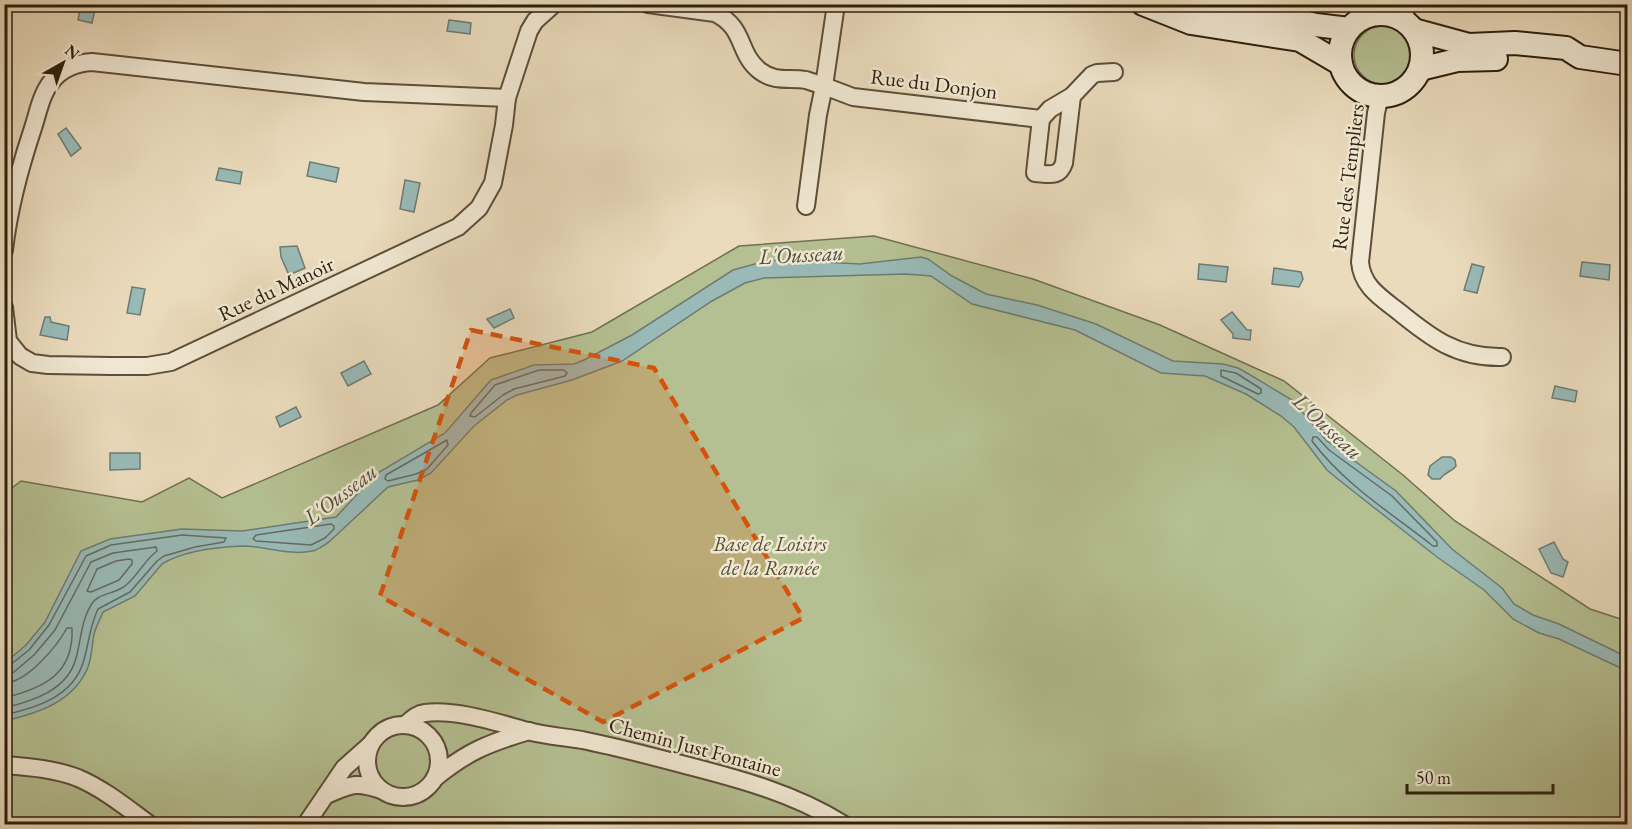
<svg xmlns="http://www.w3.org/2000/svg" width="1632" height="829" font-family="'EB Garamond',serif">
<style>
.green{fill:#b5c092;stroke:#707050;stroke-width:1.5}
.water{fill:#99bab7;stroke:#6d7c73;stroke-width:1.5}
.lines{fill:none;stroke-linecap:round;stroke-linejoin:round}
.shore{stroke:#626c62;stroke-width:1.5}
.minor-casing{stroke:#5c4e39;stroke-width:20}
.secondary-casing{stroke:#2c1f0d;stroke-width:26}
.minor{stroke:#f1e8d3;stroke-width:16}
.secondary{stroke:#f1e8d3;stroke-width:22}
.marked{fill:#d5530c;fill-opacity:0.2;stroke:#d5530c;stroke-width:4.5;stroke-dasharray:12 8;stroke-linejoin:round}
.labels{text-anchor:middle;stroke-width:5;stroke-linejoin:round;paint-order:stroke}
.street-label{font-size:21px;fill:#2c1f0d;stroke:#f1e8d3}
.park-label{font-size:21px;font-style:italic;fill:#554f35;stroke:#f1e8d3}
.water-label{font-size:22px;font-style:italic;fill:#4d4e40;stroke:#f1e8d3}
</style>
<rect width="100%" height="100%" fill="#eadbbc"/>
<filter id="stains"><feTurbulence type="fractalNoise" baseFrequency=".00333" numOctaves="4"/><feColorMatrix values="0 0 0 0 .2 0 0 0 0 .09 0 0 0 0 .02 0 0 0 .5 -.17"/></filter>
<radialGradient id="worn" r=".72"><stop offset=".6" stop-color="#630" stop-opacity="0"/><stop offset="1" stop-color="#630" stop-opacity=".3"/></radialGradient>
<g class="green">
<circle cx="1383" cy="55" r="29"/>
<path d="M874,236L1033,279L1160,325L1284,381L1403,475L1455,521L1590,609L1627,621V824H5L4,494L21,481L142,502L189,478L222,498L438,405L490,358L592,332L739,246Z"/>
</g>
<g class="water">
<path d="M81,5H96L92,23L78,20Z"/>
<path d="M449,20L471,23L470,34L447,31Z"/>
<path d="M66,128L81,148L71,156L58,134Z"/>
<path d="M310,162L339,168L336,182L307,176Z"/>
<path d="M219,168L242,172L240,184L216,180Z"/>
<path d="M405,180L420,183L414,212L400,209Z"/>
<path d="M297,246L305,268L289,275L281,257L280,247Z"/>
<path d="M921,257L928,259L952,276L986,294L1037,305L1096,324L1173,361L1223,364L1238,368L1247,373L1292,400L1327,441L1396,491L1452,549L1502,588L1514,604L1533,615L1559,624L1627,657V671L1559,639L1539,633L1513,619L1484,590L1437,557L1339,480L1327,470L1294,427L1281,416L1246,394L1205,376L1161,373L1075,330L972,304L931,276L906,274L764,278L745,283L712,301L622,361L572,380L517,395L507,400L474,426L431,473L418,480L388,487L329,542C324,545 318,550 312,551C290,556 265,546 243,546C218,547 183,551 162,564L135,596L103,612C100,619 96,627 94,634C92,645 92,656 88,667C74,702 38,713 5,721V663L26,645L45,622L81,551L110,539L182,529L242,531L336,517L376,474L445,433L491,380L534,365L574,364L584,360L632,335L733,270L766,261L783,260L860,264Z"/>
<path d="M1582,262L1610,265L1609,280L1580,276Z"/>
<path d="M1199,264L1228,267L1226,282L1198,279Z"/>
<path d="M1472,264L1484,267L1477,293L1464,290Z"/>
<path d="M1274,268L1301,272L1303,279L1299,287L1272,284Z"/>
<path d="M132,287L145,289L140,315L127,313Z"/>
<path d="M510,309L514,318L494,328L487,319Z"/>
<path d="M1232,312L1247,330H1251L1250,340L1233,338V334L1221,320Z"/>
<path d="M45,317H50L51,322L69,326L67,340L40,335Z"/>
<path d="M364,361L371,374L348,386L341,373Z"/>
<path d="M1555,386L1577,391L1575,402L1552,398Z"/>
<path d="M296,407L301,417L280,427L276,417Z"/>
<path d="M110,453H140V469L110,470Z"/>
<path d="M1442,457H1451L1455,460L1456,466C1453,471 1446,471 1440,479H1432L1428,475L1430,466Z"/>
<path d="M1554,542L1563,559L1568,562L1563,577L1551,573L1539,549Z"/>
</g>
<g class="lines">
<g class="shore">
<path d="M539,370H564L567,373L565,376L514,389L503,395L475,417L470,416L471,413L495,385Z"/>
<path d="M1221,370L1236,373L1261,389V393L1258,394L1221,376Z"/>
<path d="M1313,437H1317L1329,450L1392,496L1437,542V546H1433C1391,513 1344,484 1312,441Z"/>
<path d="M447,440L448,445L427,469L416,474L388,481L385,479L386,475Z"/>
<path d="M331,524L334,526V529L325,538L311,545L256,541L253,539L256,535Z"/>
<path d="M129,559L132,560V564L119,580L91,592L87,591L97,569L116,561Z"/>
<path d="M4,667L10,665L29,650L49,625L86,556L111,545L182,535L226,538L224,542L195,547L164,556L157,561L130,592L98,609C89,628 89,644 83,663C72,697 36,708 4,715"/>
<path d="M4,674L14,672L34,655L55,630L91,562L113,553L156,547L157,551C143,561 136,580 122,588C112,594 97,594 91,605C81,621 81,641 76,658C68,690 33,701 4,708"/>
<path d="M4,683C27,683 57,646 67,628H72C74,674 44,688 4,698"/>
</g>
<defs>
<g id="minor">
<path d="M648,4L715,13C746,28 737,53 760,71C776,83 789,77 806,80C812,82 818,84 824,86L836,4"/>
<path d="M1404,4L1406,22"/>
<path d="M1369,16L1372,4"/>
<path d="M1380,96L1376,113L1360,262C1362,286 1380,297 1398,311C1431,338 1457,358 1502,357"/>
<path d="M1041,119L1035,173C1049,174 1059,178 1064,163L1072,96"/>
<path d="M806,206L818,115L824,86L853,97L1041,119L1050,109L1072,96L1092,75L1097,73L1114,72"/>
<path d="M4,250C9,207 19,170 33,128C38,113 41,94 52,81C62,68 77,63 92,62L364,92L507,98"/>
<path d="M4,307L8,341L20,356L32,363L48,365L111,366H147L171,362L458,227L479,208L493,183L504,125L507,98L529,31L535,21L554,4"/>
<path d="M406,724C412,719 417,714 425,713C457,709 498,723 528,731C546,736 565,737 582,740C617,747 651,756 685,765C740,779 795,794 843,824"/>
<circle cx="403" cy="761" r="36"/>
<path d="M4,765C29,767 55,769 78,778C104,789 127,808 149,824"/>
<path d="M435,778C468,751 489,743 529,731"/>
<path d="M326,795C351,785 354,781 381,790"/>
<path d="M306,824L344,768L371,744"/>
</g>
<g id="secondary">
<path d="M1143,4L1191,23L1300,40L1341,64"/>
<path d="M1185,4L1276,16L1316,25L1349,29"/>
<circle cx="1381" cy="55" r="41"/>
<path d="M1414,30L1469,45L1515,43L1566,48L1580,57L1628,64"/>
<path d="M1420,69L1457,60L1496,59"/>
</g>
</defs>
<use href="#minor" class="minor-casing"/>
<use href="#secondary" class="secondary-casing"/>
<use href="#minor" class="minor"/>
<use href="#secondary" class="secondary"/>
</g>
<path class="marked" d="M471,330L654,368L803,618L603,722L380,596Z"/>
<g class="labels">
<g class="street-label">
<text transform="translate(934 84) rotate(7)" y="7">Rue du Donjon</text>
<text transform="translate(1348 177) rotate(-83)" y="7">Rue des Templiers</text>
<text transform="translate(276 289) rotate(-25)" y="7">Rue du Manoir</text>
<text transform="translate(695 747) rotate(15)" y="7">Chemin Just Fontaine</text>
</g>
<g class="park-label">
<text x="770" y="551">Base de Loisirs<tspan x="770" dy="24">de la Ramée</tspan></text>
</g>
<g class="water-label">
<text transform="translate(801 254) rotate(-3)" y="8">L'Ousseau</text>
<text transform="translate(1328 426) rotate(43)" y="8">L'Ousseau</text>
<text transform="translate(340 494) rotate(-37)" y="8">L'Ousseau</text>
</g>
</g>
<rect width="1632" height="829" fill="none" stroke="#eadbbc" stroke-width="24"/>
<rect x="6" y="6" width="1620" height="817" fill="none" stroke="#2c1f0d" stroke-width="3"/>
<rect x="12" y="12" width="1608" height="805" fill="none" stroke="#2c1f0d" stroke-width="1.5"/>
<g transform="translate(63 63) rotate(40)" stroke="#f1e8d3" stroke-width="4.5" paint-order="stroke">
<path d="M0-4.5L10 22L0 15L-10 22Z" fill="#2c1f0d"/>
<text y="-9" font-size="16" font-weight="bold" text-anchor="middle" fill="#2c1f0d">N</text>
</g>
<path d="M1407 784v9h146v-9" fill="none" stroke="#2c1f0d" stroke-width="3"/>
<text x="1416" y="784" font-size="18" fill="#2c1f0d" stroke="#f1e8d3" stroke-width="4.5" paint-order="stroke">50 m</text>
<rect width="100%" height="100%" filter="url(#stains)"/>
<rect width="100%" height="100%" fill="url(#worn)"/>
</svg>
